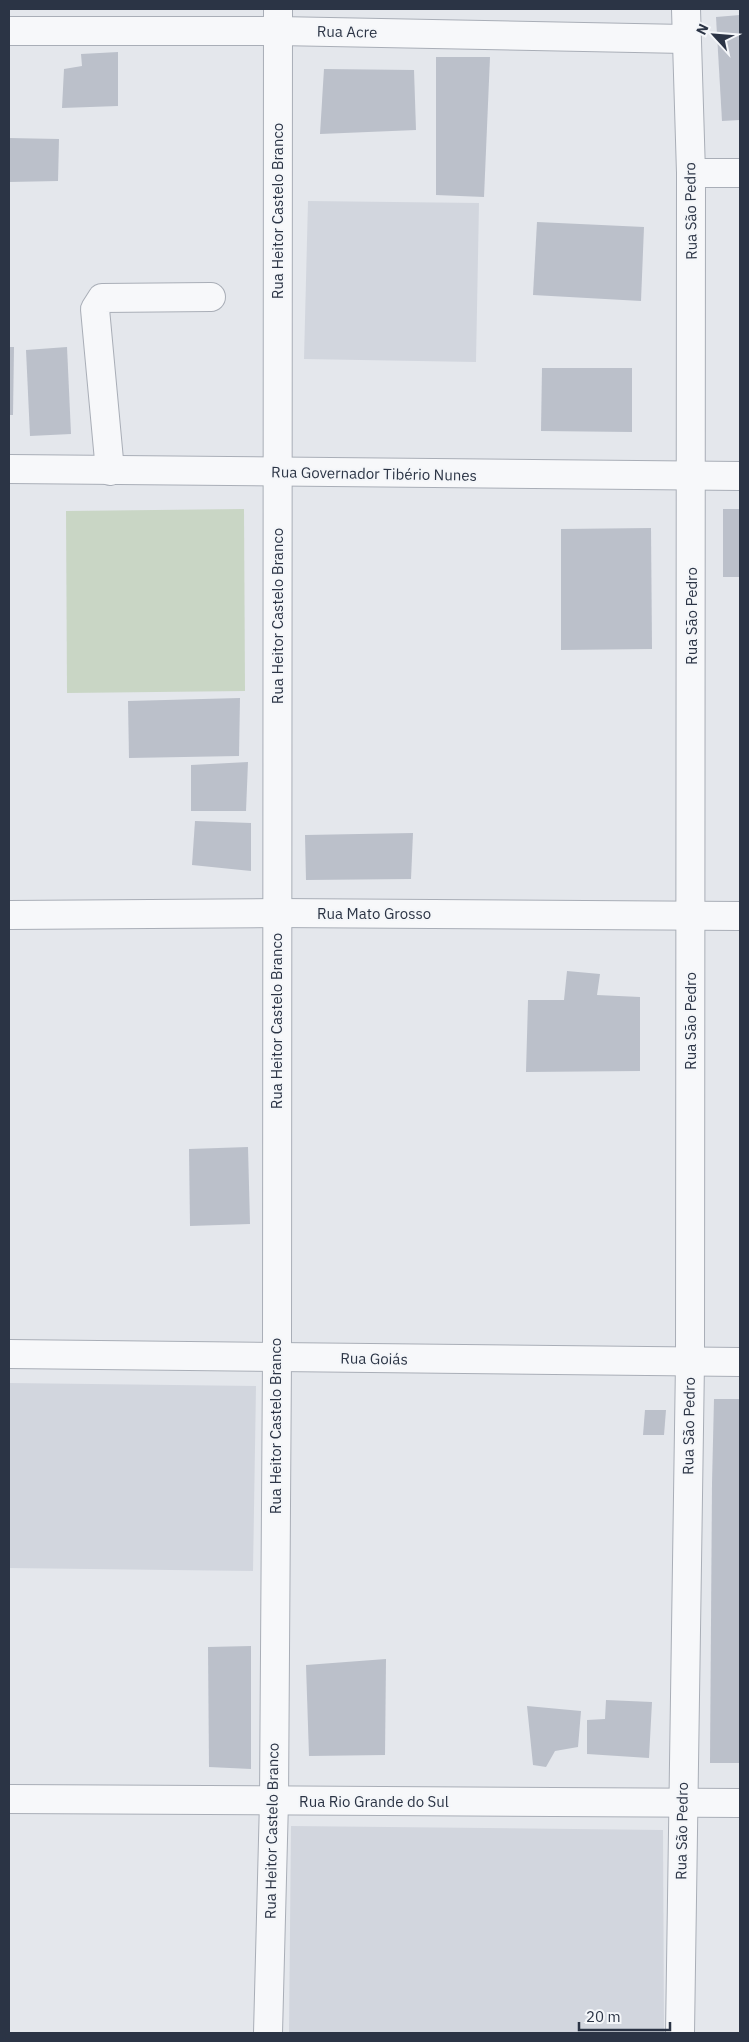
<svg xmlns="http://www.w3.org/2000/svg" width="749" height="2042" font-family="'IBM Plex Sans',sans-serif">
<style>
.built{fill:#d2d6de}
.green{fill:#c9d6c5}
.building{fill:#bbc0ca}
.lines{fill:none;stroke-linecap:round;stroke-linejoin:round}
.minor-casing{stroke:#a9aeb7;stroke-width:30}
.minor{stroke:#f7f8fa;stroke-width:28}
.labels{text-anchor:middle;stroke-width:4;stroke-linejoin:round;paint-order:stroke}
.street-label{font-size:15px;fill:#2b3445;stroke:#f4f6f9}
</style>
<rect width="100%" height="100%" fill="#e4e7ec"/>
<g class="built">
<path d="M308,201L479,203L476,362L304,359Z"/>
<path d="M9,1383L256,1386L253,1571L9,1568Z"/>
<path d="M291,1826L663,1830L664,2033H289Z"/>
</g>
<path class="green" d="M244,509L245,691L67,693L66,511Z"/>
<g class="building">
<path d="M740,15V120L722,121L716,17Z"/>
<path d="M118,52V106L62,108L64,69L82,66L81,54Z"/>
<path d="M436,57H490L484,197L436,195Z"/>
<path d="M324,69L414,70L416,130L320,134Z"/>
<path d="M9,138L59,139L58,181L9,182Z"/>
<path d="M537,222L644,227L641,301L533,295Z"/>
<path d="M9,347H14L13,415H9Z"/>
<path d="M67,347L71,434L30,436L26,350Z"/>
<path d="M542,368H632V432L541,431Z"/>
<rect x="723" y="509" width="17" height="68"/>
<path d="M651,528L652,649L561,650V529Z"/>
<path d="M240,698L239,756L129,758L128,701Z"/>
<path d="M248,762L246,811H191V765Z"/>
<path d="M195,821L251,823V871L192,865Z"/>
<path d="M413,833L411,879L306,880L305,835Z"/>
<path d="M567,971L600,974L597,995L640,997V1071L526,1072L528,1000H564Z"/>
<path d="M248,1147L250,1224L190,1226L189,1149Z"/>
<path d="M714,1399H740V1763H710L712,1483Z"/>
<path d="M645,1410H666L664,1435H643Z"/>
<path d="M251,1646V1769L209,1767L208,1647Z"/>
<path d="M386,1659L385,1755L309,1756L306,1665Z"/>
<path d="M606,1700L652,1702L649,1758L587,1754V1720L605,1719Z"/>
<path d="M527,1706L581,1711L578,1747L555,1751L546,1767L533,1765Z"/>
</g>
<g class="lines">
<defs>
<g id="minor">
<path d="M9,31H278L685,39"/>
<path d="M691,173H740"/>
<path d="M9,469L740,476"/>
<path d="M110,471L95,309L102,298L211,297"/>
<path d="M9,915L277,913L740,916"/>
<path d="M9,1354L740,1362"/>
<path d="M9,1799L740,1803"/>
<path d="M268,2033L274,1801L277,1358L278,9"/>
<path d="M680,2033L690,1362L691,173L686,9"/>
</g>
</defs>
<use href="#minor" class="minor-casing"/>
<use href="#minor" class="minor"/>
</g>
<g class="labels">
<g class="street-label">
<text transform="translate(347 32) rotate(1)" y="5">Rua Acre</text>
<text transform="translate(278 211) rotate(-90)" y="5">Rua Heitor Castelo Branco</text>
<text transform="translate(691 211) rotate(-91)" y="5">Rua São Pedro</text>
<text transform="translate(374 474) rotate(1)" y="5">Rua Governador Tibério Nunes</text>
<text transform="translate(278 616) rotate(-90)" y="5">Rua Heitor Castelo Branco</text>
<text transform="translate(692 616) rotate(-90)" y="5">Rua São Pedro</text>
<text x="374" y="919">Rua Mato Grosso</text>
<text transform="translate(277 1021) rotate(-90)" y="5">Rua Heitor Castelo Branco</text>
<text transform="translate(691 1021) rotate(-90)" y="5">Rua São Pedro</text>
<text transform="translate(374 1359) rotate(1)" y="5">Rua Goiás</text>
<text transform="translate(276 1426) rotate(-90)" y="5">Rua Heitor Castelo Branco</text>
<text transform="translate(689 1426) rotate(-89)" y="5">Rua São Pedro</text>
<text x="374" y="1807">Rua Rio Grande do Sul</text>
<text transform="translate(272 1831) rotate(-89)" y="5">Rua Heitor Castelo Branco</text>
<text transform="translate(682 1831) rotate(-89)" y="5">Rua São Pedro</text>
</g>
</g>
<rect width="749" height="2042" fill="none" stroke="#2b3445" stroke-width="20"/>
<g transform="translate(714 35) rotate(296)" stroke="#f4f6f9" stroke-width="4" paint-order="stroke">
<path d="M0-4L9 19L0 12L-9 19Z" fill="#2b3445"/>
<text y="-8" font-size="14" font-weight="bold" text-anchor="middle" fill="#2b3445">N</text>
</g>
<path d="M579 2022v8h91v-8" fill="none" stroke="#2b3445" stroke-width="2.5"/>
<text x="586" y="2022" font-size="15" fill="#2b3445" stroke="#f4f6f9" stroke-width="4" paint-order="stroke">20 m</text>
</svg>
